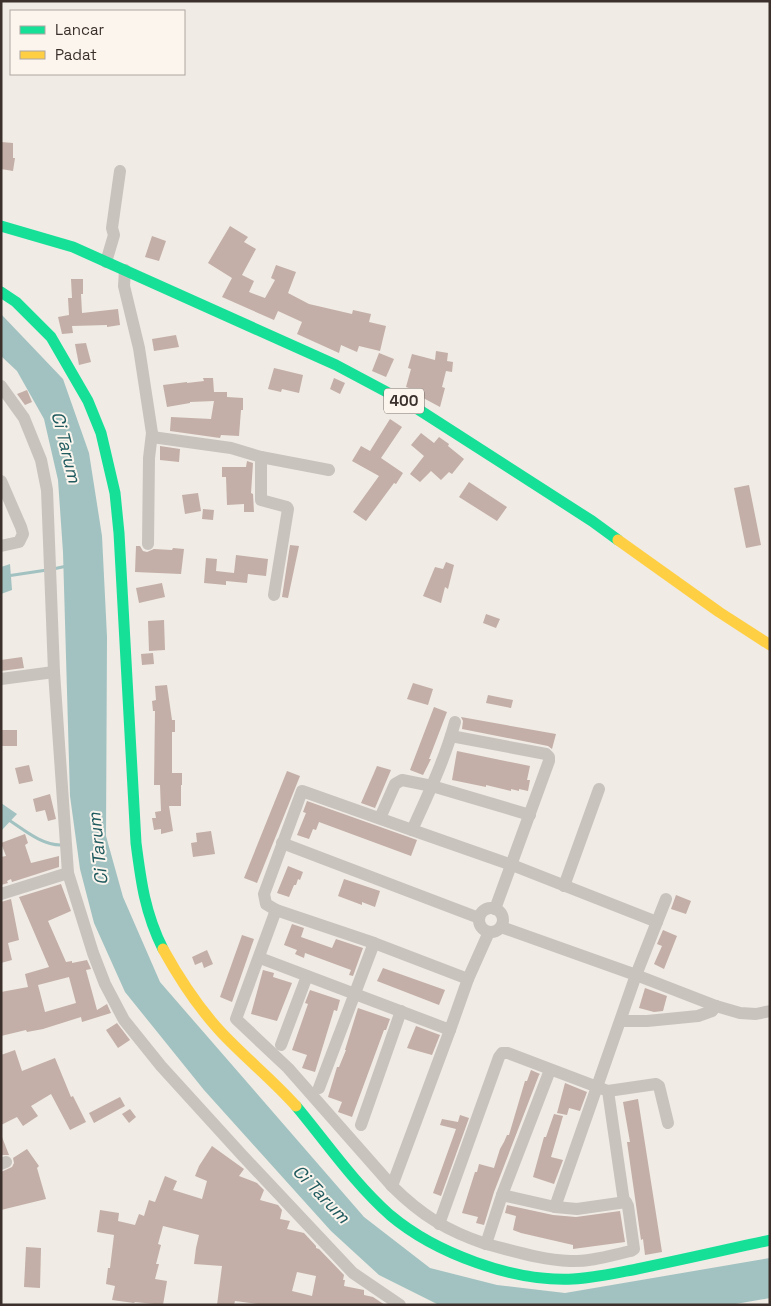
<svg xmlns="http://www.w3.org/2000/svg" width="771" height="1306" font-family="'Space Grotesk',sans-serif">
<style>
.water{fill:#a1c2c1}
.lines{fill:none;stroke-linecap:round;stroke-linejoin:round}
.stream{stroke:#a1c2c1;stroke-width:3}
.building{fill:#c3afa7;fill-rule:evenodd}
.street{stroke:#c9c3be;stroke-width:12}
.fast{stroke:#16e098;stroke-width:11}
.slow{stroke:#ffcf43;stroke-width:11}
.labels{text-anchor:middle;stroke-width:4;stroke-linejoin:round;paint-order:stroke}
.shield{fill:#fbf5ee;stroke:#756b66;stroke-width:1}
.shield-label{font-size:15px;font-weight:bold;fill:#3b302b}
.water-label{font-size:18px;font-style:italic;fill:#1f5a5e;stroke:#fbf5ee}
</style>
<rect width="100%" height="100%" fill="#f0ebe5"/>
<g class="water">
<path d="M1,314L63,379L89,453L102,536L107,637L106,836L123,897L160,982L364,1217L430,1268L497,1285L565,1293L770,1258V1298L730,1305H439L379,1275L331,1231L204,1090L125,992L94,923L80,869L70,796L63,552L58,480L44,419L17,371L1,356Z"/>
<path d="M10,564L12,590L1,594V567Z"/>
<path d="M1,803L17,814L1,831Z"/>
</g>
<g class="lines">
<g class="stream">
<path d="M53,569L67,566"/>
<path d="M1,579L7,576L47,570"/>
<path d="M1,815C20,826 40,846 62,845"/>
</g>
</g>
<g class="building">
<path d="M1,142L13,143V158H15L13,171L1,169Z"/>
<path d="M230,226L248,237L244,242L256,249L242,275L254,281L249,292L265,298L275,280L271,278L276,265L296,272L288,293L309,304L352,314L353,310L371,314L369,322L386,326L380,351L359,346L357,352L341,345L339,353L297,334L302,322L278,311L274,320L222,297L232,278L208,263Z"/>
<path d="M152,236L166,241L159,261L145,257Z"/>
<path d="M71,279H83V294H81L82,313L118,309L120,325L107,327V325L72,326L73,333L62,334L58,317L69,315L68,298H72Z"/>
<path d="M176,335L179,347L154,351L152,339Z"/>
<path d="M86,343L91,362L79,365L75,344Z"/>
<path d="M436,351L448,353L447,361L453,362L452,372L446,371L442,387L445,388L440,407L414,393L415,390L406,387L411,369L408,368L412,354L435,360Z"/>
<path d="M379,353L394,359L386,377L372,371Z"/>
<path d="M274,368L303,375L299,393L282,389L281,392L268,389Z"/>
<path d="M203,378H213L214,392H227V397L243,398V410H241L239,436L221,435L220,438L170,431L171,417L211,419L214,401L190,402V403L167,407L163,385L187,382V383L204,381Z"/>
<path d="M334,378L345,383L340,394L330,389Z"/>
<path d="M27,390L32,402L25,405L17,394Z"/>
<path d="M390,419L402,427L381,458L403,473L396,484L394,483L366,521L353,512L379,476L352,461L361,446L370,451Z"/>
<path d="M421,433L434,443L439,437L449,444L448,446L464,459L452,474L449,472L441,480L431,471L420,482L410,474L424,456L411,445Z"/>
<path d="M160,446L180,449L179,462L160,460Z"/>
<path d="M247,461L253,463L251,493L253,494L254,512H244V504L227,505L226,477H222V467H246Z"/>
<path d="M469,482L507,507L497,521L459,497Z"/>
<path d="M749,485L761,545L746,548L734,488Z"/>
<path d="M198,493L201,511L185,514L182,495Z"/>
<path d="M203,509L214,510L213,520L202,519Z"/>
<path d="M290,545L299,546L288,598L282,597Z"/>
<path d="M136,546H140L143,551L147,552L154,549L172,550L173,548L184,549L181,574L135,572Z"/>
<path d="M236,555L268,559L266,576L248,574L247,583L226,581V585L204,583L206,558L217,559L216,571L234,573Z"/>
<path d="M446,562L454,565L448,589L445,587L441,603L423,596L435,567L443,569Z"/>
<path d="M162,583L165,597L139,603L136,588Z"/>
<path d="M486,614L500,619L496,628L483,623Z"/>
<path d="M164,620L165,650L149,651L148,621Z"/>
<path d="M153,653L154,664L142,665L141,654Z"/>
<path d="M22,657L24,668L1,671V660Z"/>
<path d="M413,683L433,689L428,705L407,699Z"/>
<path d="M167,685L172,720H175V732H172V773H182V785H181V806H169L173,831L161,834V829L154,830L152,818H156L155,812L161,811L160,785H154L155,711H153L152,701L156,700L155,686Z"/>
<path d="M488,695L513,700L511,708L486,703Z"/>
<path d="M434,707L447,712L429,759H431L423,775L410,770Z"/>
<path d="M461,717L556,734L552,749L548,746L462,729L463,721Z"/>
<rect x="1" y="730" width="16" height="16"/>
<path d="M457,751L530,766L527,780H530L528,791L519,789V791L511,789V791L486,785V787L452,780Z"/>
<path d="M29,765L33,781L19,784L15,768Z"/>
<path d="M377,766L391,770L375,808L361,803Z"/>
<path d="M287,771L300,776L257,883L244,878Z"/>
<path d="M50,794L56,819L48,821L45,810L36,812L33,799Z"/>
<path d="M307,801L417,840L411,856L319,822L316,830L313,829L309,839L297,835L306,813L303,812Z"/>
<path d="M211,831L215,854L193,857L191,843L197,842L196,833Z"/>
<path d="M25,834L28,843L25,845L31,863L59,856V867L12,882L11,879L7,881L8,883L1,885V857L6,856L1,843Z"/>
<path d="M288,866L303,872L300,880L298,879L296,885H294L289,897L277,893Z"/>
<path d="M344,879L380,891L375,907L362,902V905L338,896Z"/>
<path d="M61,884L71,911L48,921L66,962L72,961V963L87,960L91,969L86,970L97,1010L107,1004L111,1013L82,1022L81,1017L43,1029L27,1032L26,1030L1,1036V992L28,987L25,974L49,967L19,897ZM69,977L76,1003L45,1012L38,985Z"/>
<path d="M676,895L691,901L686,914L671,909Z"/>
<path d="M11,899L19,940L8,943L12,960L1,963V902Z"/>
<path d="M292,924L304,928L301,937L332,948L336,939L363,948L353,976L349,975L351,970L305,953L304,958L295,954L297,950L284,945Z"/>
<path d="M663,930L677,936L664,969L654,964L662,946L657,944Z"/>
<path d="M242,935L254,939L232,1002L220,997Z"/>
<path d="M207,950L213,964L204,968L202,962L195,965L192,957Z"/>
<path d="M383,968L445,990L439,1005L377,981Z"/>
<path d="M263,970L274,973L273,977L292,983L277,1021L251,1014Z"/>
<path d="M645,988L667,996L663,1011L654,1012L639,1008Z"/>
<path d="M310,990L340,1000L337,1011L334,1010L315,1072L302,1068L307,1055L292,1050L308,1004L305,1003Z"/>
<path d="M358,1008L390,1019L386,1030H384L352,1117L338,1112L342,1102L328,1097L337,1067H339L346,1050H345Z"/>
<path d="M117,1023L130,1040L118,1048L106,1030Z"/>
<path d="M416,1026L440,1035L432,1055L407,1048Z"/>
<path d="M15,1050L22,1071L55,1058L71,1097L73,1096L86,1122L70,1130L51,1094L31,1106L38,1116L23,1126L17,1117L1,1125V1055Z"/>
<path d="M531,1070L540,1074L539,1075L494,1192L484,1225L476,1223L478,1217L462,1213L475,1172H477L479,1164L494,1168L500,1149L504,1142L507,1135H509L525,1081H527Z"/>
<path d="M565,1083L587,1092L580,1111L569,1108L567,1115L557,1113Z"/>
<path d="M120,1097L125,1106L94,1123L89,1113Z"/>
<path d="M638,1099L662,1252L645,1255L643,1239L641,1240L627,1142H630L623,1102Z"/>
<path d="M130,1109L136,1117L129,1123L122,1114Z"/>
<path d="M554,1114L563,1116L551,1157L563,1160L554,1184L533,1177L544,1137H546Z"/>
<path d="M460,1115L469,1118L441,1196L433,1193L456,1129L440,1125L442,1119L458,1122Z"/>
<path d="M2,1137L9,1155H1Z"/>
<path d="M212,1146L244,1169L239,1176L257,1183L264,1190L260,1200L278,1205L282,1210L280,1219L290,1221L287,1229L304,1233L316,1246V1248L319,1249L344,1275L343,1280H345L344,1286L364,1290V1295L373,1297L385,1305H265L235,1301L234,1305H217L222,1266L194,1264L196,1248L199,1235L163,1226L158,1244L161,1245L156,1264H159L155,1279L167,1281L163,1305L135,1302L134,1303L112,1300L115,1286L106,1284L108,1268H110L114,1235L97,1232L100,1210L119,1213L118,1221L135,1225L139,1214L144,1216L149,1200L155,1202L165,1176L177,1181L173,1190L202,1199L207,1181L195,1176L199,1166ZM297,1272L316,1276L312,1296L292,1291Z"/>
<path d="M27,1149L39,1166L37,1168L46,1199L1,1210V1172L12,1167L14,1163L13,1158Z"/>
<path d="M507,1205L553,1215L576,1217L620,1211L625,1242L573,1249V1245L521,1233L513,1230L516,1216L505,1213Z"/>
<path d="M26,1247L41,1248L40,1288L24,1287Z"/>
</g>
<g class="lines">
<g class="street">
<path d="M106,262L114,235L112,228L120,171"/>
<path d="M125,270L124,286L139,348L152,433L149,458L148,544"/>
<path d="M1,386L24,418L41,460L47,490L54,672L68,873L93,953L105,984L124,1020L161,1066L242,1155L353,1273L400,1305"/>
<path d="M152,437L231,448L261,457V500L287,507L288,509L274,595"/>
<path d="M261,457L329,470"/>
<path d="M1,481L21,527L23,534L19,542L1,546"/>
<path d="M1,679L54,672"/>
<path d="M451,736L546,754L549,757V761L495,909"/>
<path d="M380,818L395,784L402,780L432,786L530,815"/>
<path d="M412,830L512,865L657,922"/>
<path d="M282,843L479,918"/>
<path d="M564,886L599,789"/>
<path d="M1,894L68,873"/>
<circle cx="491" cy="920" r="12"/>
<path d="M276,910L266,904L264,894L302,791L412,830C428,795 445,759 455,722"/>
<path d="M501,927L636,975L716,1006L740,1013L756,1014L770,1011"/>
<path d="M260,958L450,1030L468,979L489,932"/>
<path d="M621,1021H647L698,1016L712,1011L716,1006"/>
<path d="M450,1030L392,1186C421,1215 447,1231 486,1244"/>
<path d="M281,1045L307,976"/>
<path d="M319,1088L374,943"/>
<path d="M608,1091L656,1084L659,1086L668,1123"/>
<path d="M361,1125L401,1011"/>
<path d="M1,1164L6,1162"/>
<path d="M392,1186L288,1068L236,1019L276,910L374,943L468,979"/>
<path d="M502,1195L555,1207L577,1209L626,1202L628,1206L634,1249L631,1251C612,1255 591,1262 570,1261C542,1260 514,1251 486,1244Z"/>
<path d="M502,1195L550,1070"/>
<path d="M555,1207L636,975L666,899"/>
<path d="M439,1224L499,1057L502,1053H508L608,1091L624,1202"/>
</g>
<g class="fast">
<path d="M1,226L73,247L336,365L413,406L592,521L618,540"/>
<path d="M1,292L16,302L51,337L88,401L101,433L115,493L119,533L136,843C141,882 145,913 163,949"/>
<path d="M296,1106C326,1142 354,1183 390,1215C435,1253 513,1282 573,1279C594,1278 616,1273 637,1269C681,1260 725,1250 770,1240"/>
</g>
<g class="slow">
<path d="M618,540L719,612L770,645"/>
<path d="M163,949C179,978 197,1006 220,1031C244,1057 272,1079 296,1106"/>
</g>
</g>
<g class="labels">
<rect class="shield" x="384" y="388.5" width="40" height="25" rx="4"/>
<g class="shield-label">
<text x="404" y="406">400</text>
</g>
<g class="water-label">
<text transform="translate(66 447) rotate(76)" y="6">Ci Tarum</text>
<text transform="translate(98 849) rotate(-96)" y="6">Ci Tarum</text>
<text transform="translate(321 1194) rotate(46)" y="6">Ci Tarum</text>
</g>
</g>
<rect width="771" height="1306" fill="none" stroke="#3b302b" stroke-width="5"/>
<rect x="10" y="10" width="175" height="65" fill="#fbf5ee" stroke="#aea6a0"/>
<rect x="20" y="26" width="25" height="8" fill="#16e098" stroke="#aea6a0"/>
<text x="55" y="35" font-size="15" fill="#3b302b">Lancar</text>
<rect x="20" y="51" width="25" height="8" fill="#ffcf43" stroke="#aea6a0"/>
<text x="55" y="60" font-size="15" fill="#3b302b">Padat</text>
</svg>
